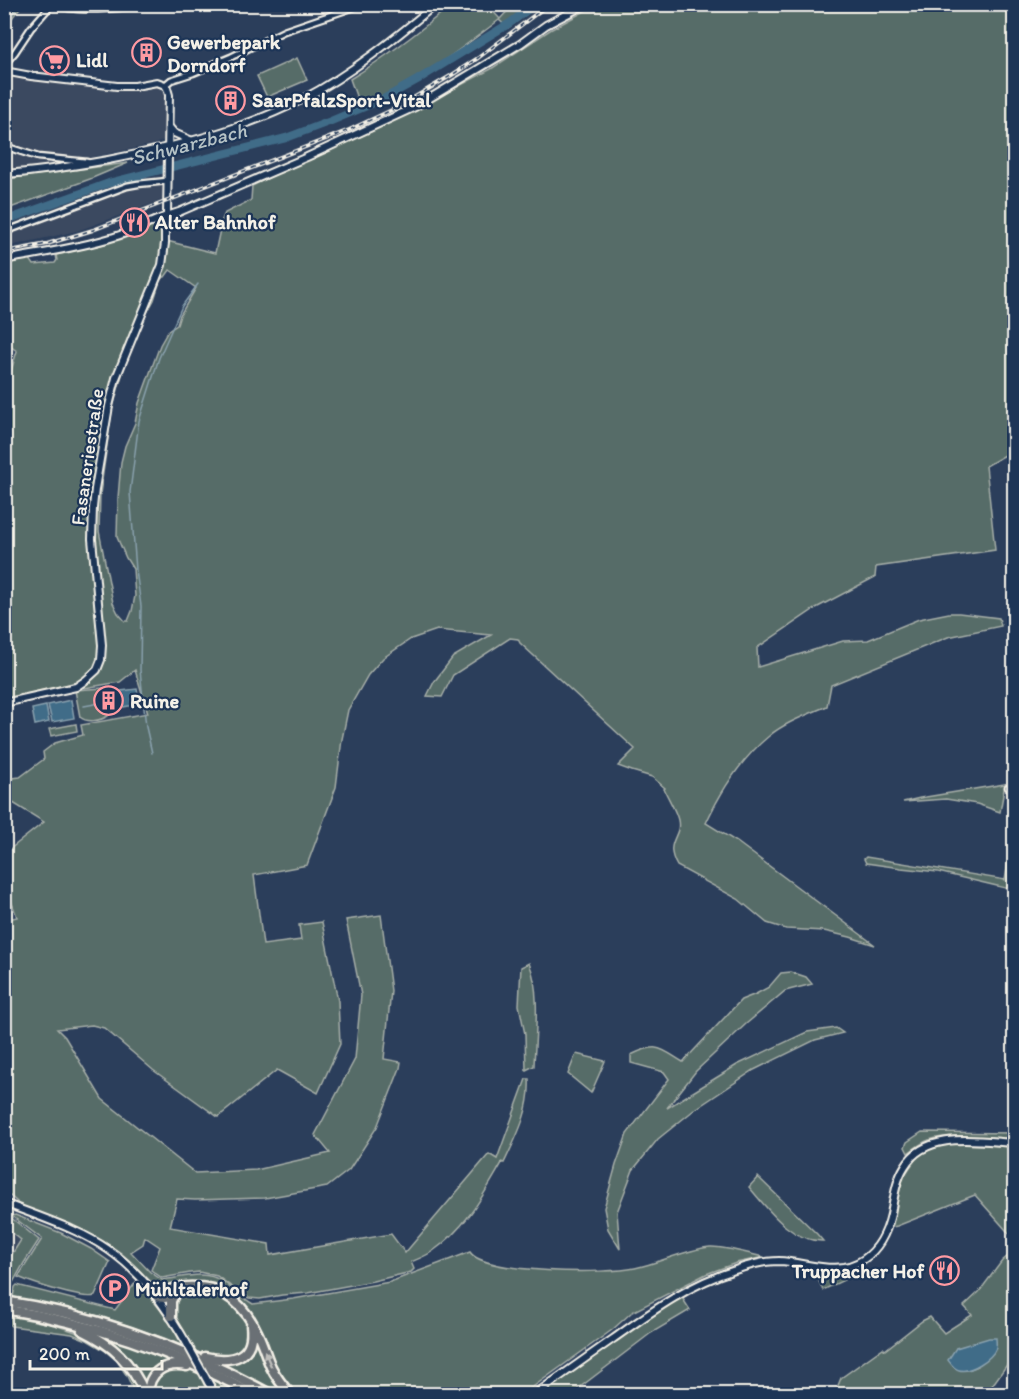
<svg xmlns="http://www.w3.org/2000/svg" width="1019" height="1399" font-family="Itim,sans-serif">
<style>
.built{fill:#3b4960}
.green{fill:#576c67;stroke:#a6aea8;stroke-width:1.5;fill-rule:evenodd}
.water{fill:#416c88;stroke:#89a1ae;stroke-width:1.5}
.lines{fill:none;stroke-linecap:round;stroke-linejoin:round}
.stream{stroke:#89a1ae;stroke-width:1.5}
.river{stroke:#416c88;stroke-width:8}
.street-casing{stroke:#f4f1e8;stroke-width:9}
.secondary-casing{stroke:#f4f1e8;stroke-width:10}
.highway-casing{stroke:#f4f1e8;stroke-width:13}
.street{stroke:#1d3557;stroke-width:4.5}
.secondary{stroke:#1d3557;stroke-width:6}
.highway{stroke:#6a7074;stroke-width:8}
.rail-casing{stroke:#f4f1e8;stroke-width:4}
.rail{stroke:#1d3557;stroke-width:1.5;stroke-dasharray:4.5;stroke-linecap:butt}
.secondary-bridge-casing{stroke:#f4f1e8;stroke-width:10;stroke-linecap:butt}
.secondary-bridge{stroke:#1d3557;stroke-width:6}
.oneway{fill:#bdbdba}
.labels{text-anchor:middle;stroke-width:4.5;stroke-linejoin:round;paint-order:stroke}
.poi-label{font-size:20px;font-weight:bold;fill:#f4f1e8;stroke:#1d3557;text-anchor:start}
.street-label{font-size:20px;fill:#f4f1e8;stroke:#1d3557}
.water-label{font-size:21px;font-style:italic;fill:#b5c2c6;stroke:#1d3557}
</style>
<rect width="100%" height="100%" fill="#2b3e5b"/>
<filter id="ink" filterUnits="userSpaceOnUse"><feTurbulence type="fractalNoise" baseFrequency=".0167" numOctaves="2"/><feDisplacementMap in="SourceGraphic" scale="12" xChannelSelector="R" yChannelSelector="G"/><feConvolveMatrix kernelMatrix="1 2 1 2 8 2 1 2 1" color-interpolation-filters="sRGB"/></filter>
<g filter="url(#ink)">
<g class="built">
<path d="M4,73L119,89L154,84L160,85L164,89L165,94V135L164,140L155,144L58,164L5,170Z"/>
<path d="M163,177L162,200L77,231L5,247L4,227L130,184L146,179Z"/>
<path d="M5,1227L21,1240L5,1267Z"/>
</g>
<g class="green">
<path d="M17,4L22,5L9,22L5,41V22Z"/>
<path d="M451,5H487L500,19L513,5H539L508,28L499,20C456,53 411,86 360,107L350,79C386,57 419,32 451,5Z"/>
<path d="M596,5H1014V450L986,466L995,550L876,567L875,577L816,608L757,648L758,667L843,641L868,640L919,619L949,613H959L999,618L1001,626L948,637L831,685L827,706C809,714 784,723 769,736C741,759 721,791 706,823L737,842L875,945L850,937L824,931L786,929L767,923L738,899L677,866C663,841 682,838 678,820C676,811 668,798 664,789L665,788L652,777L632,771L618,766L635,749L520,643L518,639L510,638L453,675L442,697L427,696L434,682L453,657L491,635L437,630L411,639L383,658L368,675L348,710L342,739L336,787L307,865L254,875L263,945L301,940L299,925L322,922L338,1001L340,1044L318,1093L277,1070L218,1117L153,1070L104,1028L92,1025L57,1029L65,1037L102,1099L195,1173L256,1170L330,1153L315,1135L355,1059L361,995L346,920L381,915L391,991L384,1059L401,1062L400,1068L377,1127L349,1170L327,1187L265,1198L195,1200L177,1199L170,1227L269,1244L270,1255L391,1234L405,1253L489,1154L497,1159L526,1079H529C531,1109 517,1136 504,1163L501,1162L502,1163C482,1197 466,1228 433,1251C426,1256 418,1259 411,1262L414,1269L411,1272L373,1281L308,1293L282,1295L260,1299L249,1298L240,1293L217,1276L199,1272L190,1273L162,1278L151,1270L160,1247L145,1237L143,1244L131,1252L150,1272L162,1280C183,1278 203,1269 222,1281C233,1288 242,1298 253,1304L293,1299L390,1282L470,1252C483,1274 609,1274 635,1268C660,1263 684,1250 710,1247C724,1246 749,1254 764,1257L736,1263L706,1274L632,1312L612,1330L523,1394H293L280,1378L249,1312L243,1303L224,1290L159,1288C145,1278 135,1264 121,1253C90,1230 54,1219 18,1205L17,1202L10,1196L5,1195L4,920L17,917L5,884V853L44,822L5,798V779L20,777L44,759L43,752L55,743L83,735L81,725L148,713L135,670L120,682L84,688L77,682L5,699L4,394L17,351L8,345L5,347V264L30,259L34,265L55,263L57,260L56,255L104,244L159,225H161L167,241L215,253L222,220L225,213L251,200L252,186L306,159L368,133L429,102L491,69L550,30ZM170,270L196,288L180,315L177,325L168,331L160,345L139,403L135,423L125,446L121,462L118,498L117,537L126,558L133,569L135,596L132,611L128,621H125L118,613L113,603L99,531L100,494L112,411L124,368L143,320L154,300L160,281L163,277H165Z"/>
<path d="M297,58L307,80L267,97L257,76Z"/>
<path d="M128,163L90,179L5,210V179Z"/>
<path d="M104,688L108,716C100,721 87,723 80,717L75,690Z"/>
<path d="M76,724L77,731L51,736L49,729Z"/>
<path d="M1005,784L1000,812L977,804L946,799L903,802L920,798Z"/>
<path d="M1014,842V890L938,872L901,868L866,863L864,859L866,857L1005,880C1008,867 1007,853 1014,842Z"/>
<path d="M529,963C541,991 535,1036 534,1066L526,1070L525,1034L519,1005L521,967Z"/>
<path d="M791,972L806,977L812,984L785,991L746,1024L696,1071L667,1108L737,1065L807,1032L836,1028L843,1033L815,1040L754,1070L694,1110L658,1139L633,1170L617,1212L620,1249L608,1229L604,1208L616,1165L627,1134L669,1079L664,1072L631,1063V1055C658,1042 660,1048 683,1062L741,1000L756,994L769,987L781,973Z"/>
<path d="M576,1054L605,1061L591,1093L568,1074Z"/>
<path d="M922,1132L1014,1133V1139C989,1138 953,1132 929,1140C921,1143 915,1148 908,1153L905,1147L907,1142Z"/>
<path d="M961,1144L1014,1146V1239L975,1195L897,1226L892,1227L902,1179L919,1154L939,1145Z"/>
<path d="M758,1177L817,1234L823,1241C791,1242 768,1209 749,1187Z"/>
<path d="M5,1213L39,1240L24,1263L11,1286L5,1323L4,1267L21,1240L5,1227Z"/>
<path d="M15,1215L61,1233L91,1249L110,1262L95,1296C82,1300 32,1283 18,1277L42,1239L12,1216Z"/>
<path d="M1014,1251V1355L986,1394H839L837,1388L841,1378L883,1348L885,1350L922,1321L930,1317L944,1333L972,1315L964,1306L979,1292L1002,1261ZM973,1344L978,1366C969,1370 963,1372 954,1367L956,1348Z"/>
<path d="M814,1270L840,1271L844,1280L823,1290Z"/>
<path d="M136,1282C150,1296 172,1322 179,1340L193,1346L190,1340L187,1339L173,1310L175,1297L183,1291L205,1290L223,1296L242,1312L249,1325L246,1346L233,1357L205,1355L164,1338L103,1317L71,1309L13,1297L15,1287L17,1285L115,1310Z"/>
<path d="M681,1296L690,1310L651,1333L571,1394H541Z"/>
<path d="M10,1316L55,1325L93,1338L123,1361L142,1394H135L127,1376L117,1361L104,1350L87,1340L72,1334L11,1326L9,1324Z"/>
<path d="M253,1331L287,1394H280L220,1363L237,1359Z"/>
<path d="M103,1336L143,1350L172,1361L165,1365L147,1390L102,1337Z"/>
<path d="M166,1368L188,1369L242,1394H218L213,1386H215L214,1384L201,1378L208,1394H150L152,1382Z"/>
</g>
<g class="water">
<path d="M137,689L140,704L123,707L121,691Z"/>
<path d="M71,700L74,718L52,722L48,705Z"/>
<path d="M46,706L49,722L35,725L32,709Z"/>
<path d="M989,1338H996C996,1341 997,1345 996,1348C992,1359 970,1373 959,1370C954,1369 951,1364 948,1360L956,1348Z"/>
</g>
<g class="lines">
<g class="stream">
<path d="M4,28L10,17L20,4"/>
<path d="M84,706L111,701"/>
<path d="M152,753L146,727L140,670L141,606L136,570L130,492L139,421L159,358L182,306L198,284"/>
</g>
<path class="river" d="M4,221L109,183L286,138L331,121L383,99L417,80L510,23L535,4"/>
<defs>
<g id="street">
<path d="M55,4C73,13 122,9 142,4"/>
<path d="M4,65L15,52L31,28L52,4"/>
<path d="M165,85L171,80L193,73L231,57L284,31L363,4"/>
<path d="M4,146L38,157L87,162"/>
<path d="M4,232L127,186L138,184L167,181"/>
<path d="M1008,787L1014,789"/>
</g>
<g id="secondary">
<path d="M4,9L8,4"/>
<path d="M4,71L31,76L117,86H135L157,82L165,85L167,88L169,95L167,214"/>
<path d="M169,127L174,133L190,140"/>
<path d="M4,174C39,172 74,166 108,160C175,147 242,130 303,99C351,74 394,39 436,4"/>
<path d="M4,260C41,253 79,248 114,237C137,230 158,218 179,212L307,157L415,107L520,44L546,25L586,4"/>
<path d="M4,703L76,687L86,680L97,670L101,660L102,645L92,539L93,508L95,489L109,406L116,378L162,265L165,243V217"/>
<path d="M4,1203C27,1212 51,1220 73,1230C128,1254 157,1292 186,1342"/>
<path d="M208,1382L215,1394"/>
<path d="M535,1394C561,1376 587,1357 613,1339C651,1312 689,1284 735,1270C749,1265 764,1261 779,1261C807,1262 838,1277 864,1259C880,1248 887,1232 891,1214C894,1197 896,1180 905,1166C926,1130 980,1141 1014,1143"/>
</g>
<g id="highway">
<path d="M157,1296C170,1288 182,1286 197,1287C226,1287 246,1308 257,1332C263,1344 266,1356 271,1367C276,1377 283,1386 290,1394"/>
<path d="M157,1296C167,1302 173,1293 182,1289"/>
<path d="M4,1301C99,1315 187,1349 270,1394"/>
<path d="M4,1309C92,1323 175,1352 253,1394"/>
<path d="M171,1316V1301L175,1293"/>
<path d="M82,1330C113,1345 131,1362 145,1394"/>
<path d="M205,1357C232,1363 255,1358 251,1325"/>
<path d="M148,1394C149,1371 165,1362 187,1366"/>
</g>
</defs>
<use href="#street" class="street-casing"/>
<use href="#secondary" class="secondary-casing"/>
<use href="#highway" class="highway-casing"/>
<use href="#street" class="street"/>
<use href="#secondary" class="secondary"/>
<use href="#highway" class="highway"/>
<defs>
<path id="rail" d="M4,252L47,244L93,230L349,130L398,107L452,75L478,58L549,4"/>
</defs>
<use href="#rail" class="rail-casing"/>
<use href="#rail" class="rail"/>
<defs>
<path id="secondary-bridge" d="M186,1342L208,1382"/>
</defs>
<use href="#secondary-bridge" class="secondary-bridge-casing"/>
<use href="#secondary-bridge" class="secondary-bridge"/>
</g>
<defs><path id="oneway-solid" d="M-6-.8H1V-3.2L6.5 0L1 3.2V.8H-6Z" transform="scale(1.5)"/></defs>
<use class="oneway" href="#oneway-solid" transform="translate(268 1359) rotate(-113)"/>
</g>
<defs>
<symbol id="building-ring" viewBox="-11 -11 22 22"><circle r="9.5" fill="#1d3557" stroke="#ff9aa2" stroke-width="1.5"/><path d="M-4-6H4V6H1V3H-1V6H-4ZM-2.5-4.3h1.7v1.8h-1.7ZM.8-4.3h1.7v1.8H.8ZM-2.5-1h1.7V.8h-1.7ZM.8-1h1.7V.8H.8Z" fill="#ff9aa2"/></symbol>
<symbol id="supermarket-ring" viewBox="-11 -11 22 22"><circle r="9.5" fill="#1d3557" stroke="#ff9aa2" stroke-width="1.5"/><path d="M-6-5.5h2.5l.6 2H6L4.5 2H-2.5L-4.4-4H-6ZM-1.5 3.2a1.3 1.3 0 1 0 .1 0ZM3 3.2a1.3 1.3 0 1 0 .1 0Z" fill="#ff9aa2"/></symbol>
<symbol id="restaurant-ring" viewBox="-11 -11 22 22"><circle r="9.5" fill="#1d3557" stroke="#ff9aa2" stroke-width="1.5"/><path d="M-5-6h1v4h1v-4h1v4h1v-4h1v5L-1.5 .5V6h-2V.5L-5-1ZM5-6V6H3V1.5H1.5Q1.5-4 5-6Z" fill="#ff9aa2"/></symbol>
<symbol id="parking-ring" viewBox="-11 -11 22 22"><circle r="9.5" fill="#1d3557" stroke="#ff9aa2" stroke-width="1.5"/><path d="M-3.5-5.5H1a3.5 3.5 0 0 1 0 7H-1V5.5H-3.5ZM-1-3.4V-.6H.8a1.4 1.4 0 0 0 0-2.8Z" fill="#ff9aa2"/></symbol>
</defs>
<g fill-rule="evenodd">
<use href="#building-ring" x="130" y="36" width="33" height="33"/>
<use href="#supermarket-ring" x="38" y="44" width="33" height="33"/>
<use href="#building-ring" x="214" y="84" width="33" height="33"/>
<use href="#restaurant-ring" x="118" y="206" width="33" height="33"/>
<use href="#building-ring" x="92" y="684" width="33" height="33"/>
<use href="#restaurant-ring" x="928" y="1254" width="33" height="33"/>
<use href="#parking-ring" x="98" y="1272" width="33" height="33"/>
</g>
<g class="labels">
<g class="poi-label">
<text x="167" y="49">Gewerbepark<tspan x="167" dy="23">Dorndorf</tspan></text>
<text x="76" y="67">Lidl</text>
<text x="252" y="107">SaarPfalzSport-Vital</text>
<text x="155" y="229">Alter Bahnhof</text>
<text x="130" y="708">Ruine</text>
<text x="924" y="1278" text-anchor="end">Truppacher Hof</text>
<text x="135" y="1296">Mühltalerhof</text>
</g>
<g class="street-label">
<text transform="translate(87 457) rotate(-82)" y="7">Fasaneriestraße</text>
</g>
<g class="water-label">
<text transform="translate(189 144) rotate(-14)" y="7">Schwarzbach</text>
</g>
</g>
<rect width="1019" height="1399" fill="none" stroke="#1d3557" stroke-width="24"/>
<rect x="12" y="12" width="995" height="1375" fill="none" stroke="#f4f1e8" stroke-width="2" filter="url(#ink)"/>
<path d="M30 1360v9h132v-9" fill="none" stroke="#f4f1e8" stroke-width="3"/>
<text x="39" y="1360" font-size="18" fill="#f4f1e8" stroke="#1d3557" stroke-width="4.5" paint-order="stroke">200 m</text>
</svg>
